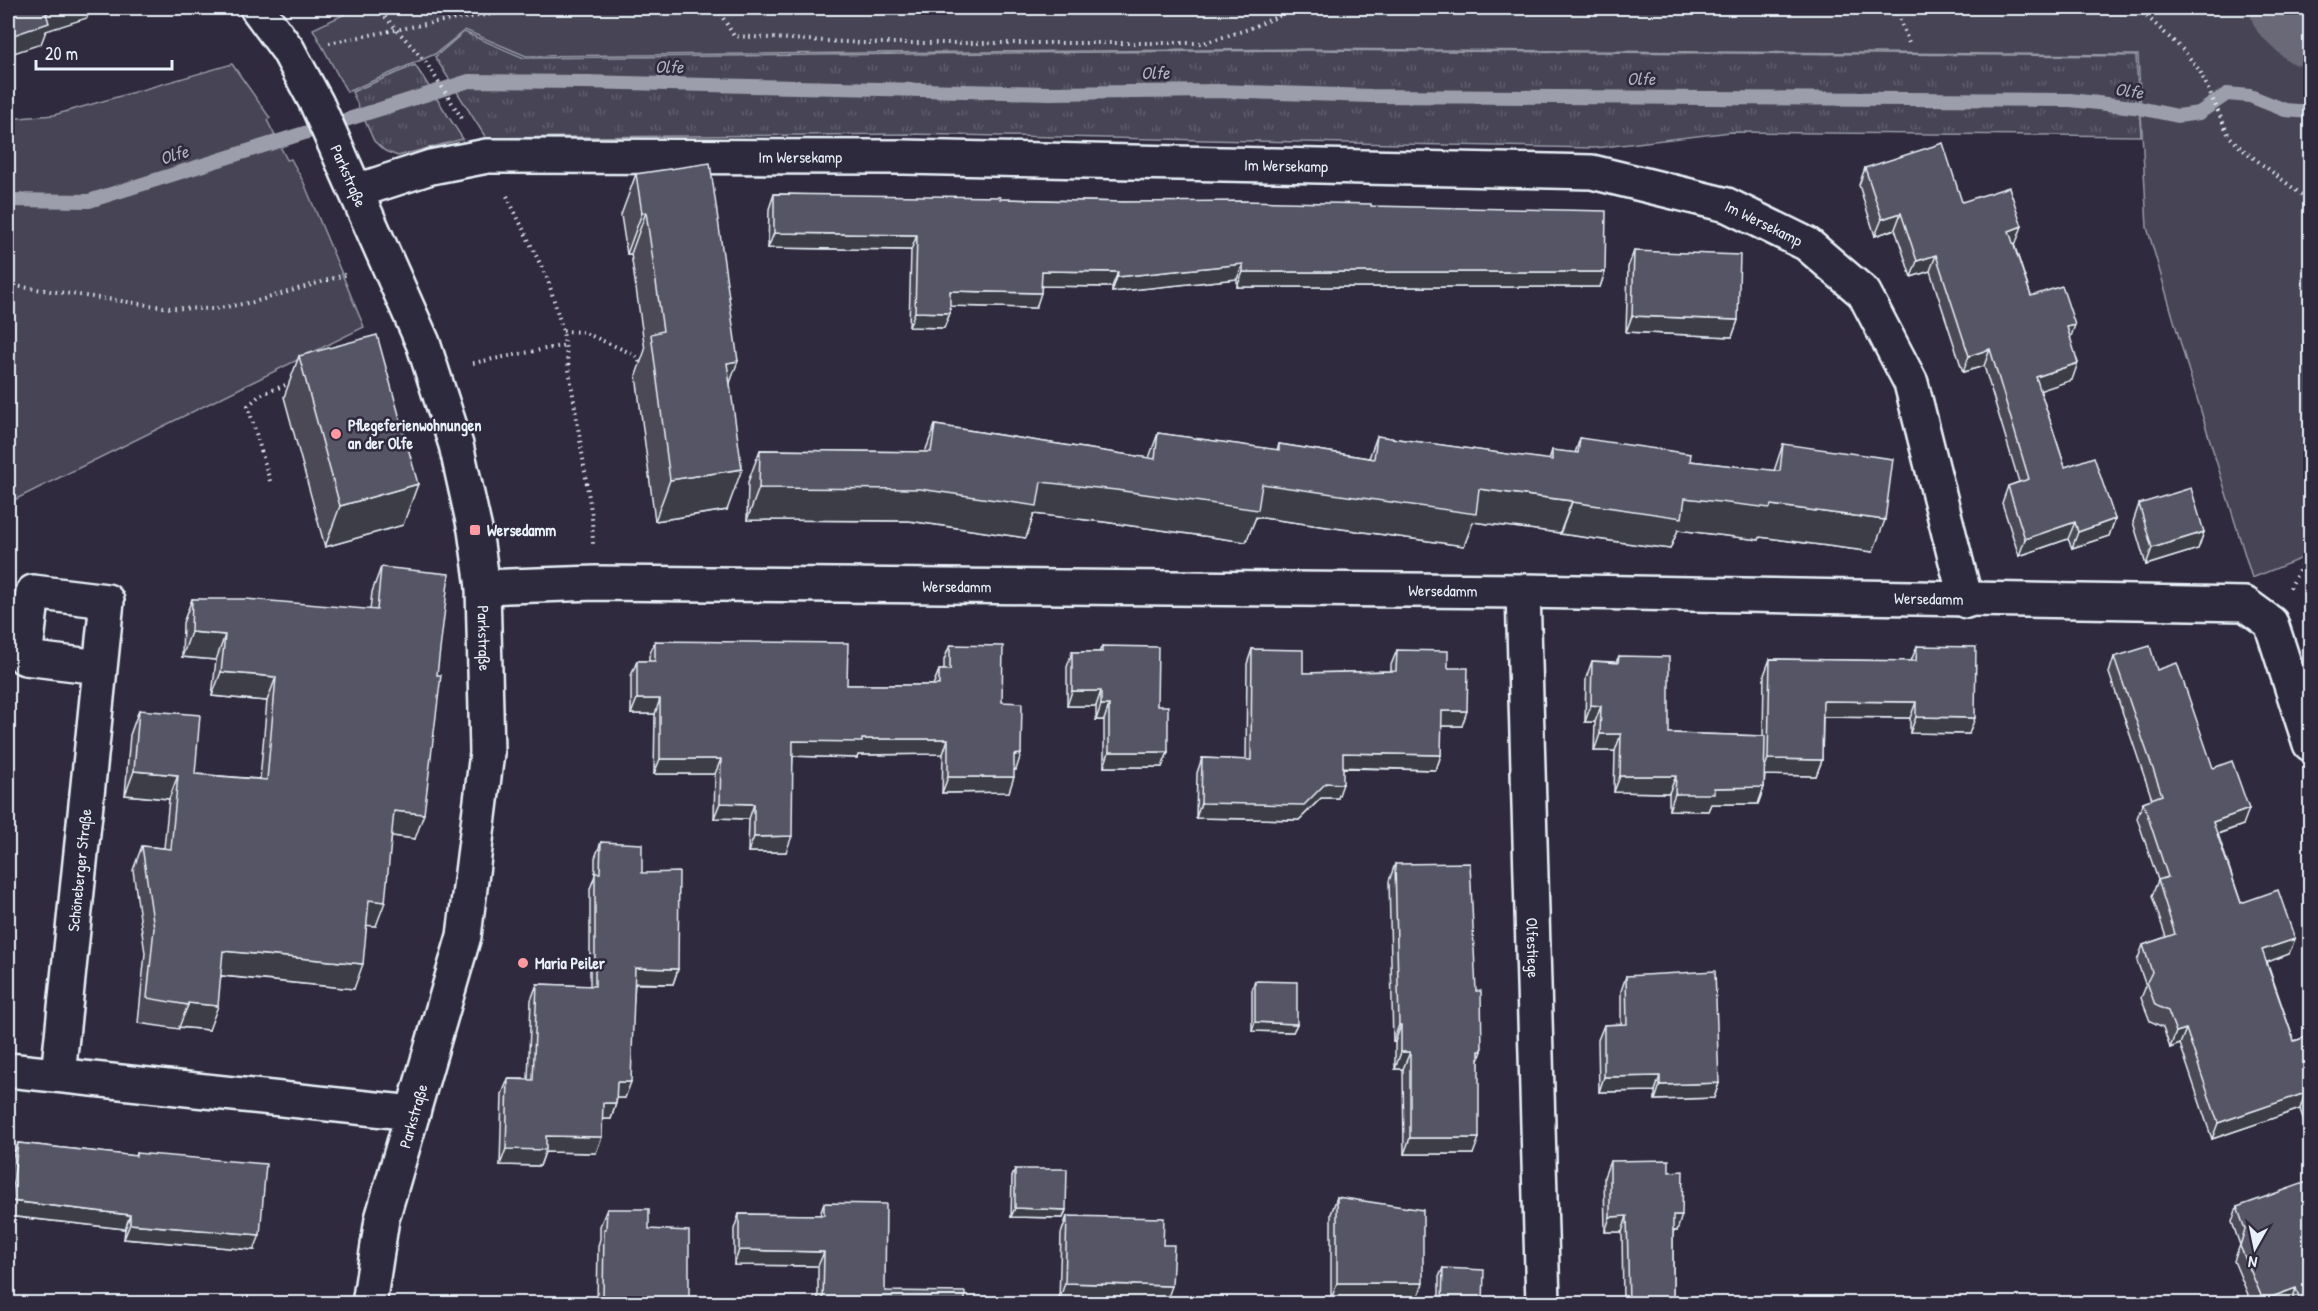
<svg xmlns="http://www.w3.org/2000/svg" width="2318" height="1311" font-family="'Patrick Hand',sans-serif">
<style>
.grass{fill:url(#grass-tufts);stroke:#979aa6;stroke-width:1.5}
.green{fill:#464455;stroke:#979aa6;stroke-width:1.5}
.lines{fill:none;stroke-linecap:round;stroke-linejoin:round}
.stream{stroke:#9c9fab;stroke-width:14}
.river{stroke:#696978;stroke-width:82}
.minor-casing{stroke:#e8f1f8;stroke-width:38}
.tertiary-casing{stroke:#e8f1f8;stroke-width:38}
.path{stroke:#e8f1f8;stroke-width:4;stroke-dasharray:1.5 4.5;stroke-linecap:butt}
.minor{stroke:#2f2a3d;stroke-width:33}
.tertiary{stroke:#2f2a3d;stroke-width:33}
.wall{fill:#4b4957;stroke:#e8f1f8;stroke-width:1.5}
.shaded-wall{fill:#3d3c47;stroke:#e8f1f8;stroke-width:1.5}
.building{fill:#575565;stroke:#e8f1f8;stroke-width:1.5}
.poi-dot{fill:#ff9aa2;stroke:#2f2a3d;stroke-width:2}
.labels{text-anchor:middle;stroke-width:5;stroke-linejoin:round;paint-order:stroke}
.street-label{font-size:16px;fill:#e8f1f8;stroke:#2f2a3d}
.poi-label{font-size:16px;font-weight:bold;fill:#e8f1f8;stroke:#2f2a3d;text-anchor:start}
.water-label{font-size:18px;font-style:italic;fill:#afb4be;stroke:#2f2a3d}
</style>
<defs>
<pattern id="grass-tufts" width="24" height="20" patternUnits="userSpaceOnUse" patternTransform="scale(1.5)"><rect width="24" height="20" fill="#464455"/><path d="M3 7l-1-3M5 7V3M7 7l1-3M15 17l-1-3M17 17v-4M19 17l1-3" fill="none" stroke="#615f6e"/></pattern>
</defs>
<rect width="100%" height="100%" fill="#2f2a3d"/>
<filter id="ink" filterUnits="userSpaceOnUse"><feTurbulence type="fractalNoise" baseFrequency=".0167" numOctaves="2"/><feDisplacementMap in="SourceGraphic" scale="12" xChannelSelector="R" yChannelSelector="G"/><feConvolveMatrix kernelMatrix="1 2 1 2 8 2 1 2 1" color-interpolation-filters="sRGB"/></filter>
<g filter="url(#ink)">
<g class="grass">
<path d="M464,32L524,58L1306,50L2136,56L2141,136L1731,132L1595,148L908,134L486,138L435,57Z"/>
<path d="M415,65L463,139L398,156L385,151L374,141L352,92Z"/>
</g>
<g class="green">
<path d="M341,8H2310V555L2252,578L2186,362L2147,227L2138,55L1305,49L526,56L465,30L435,54L347,92L313,29L345,14Z"/>
<path d="M232,64L270,118L267,120L287,160L291,159L304,183L364,327L8,503V119L54,115Z"/>
</g>
<g class="lines">
<path class="stream" d="M8,200L89,201L469,81L584,82L1049,93L1216,91L1371,96L2070,100L2134,107L2178,116L2199,113L2227,94L2250,96L2285,110L2310,112"/>
<path class="river" d="M2291,8L2310,26"/>
<defs>
<g id="minor">
<path id="s1" d="M357,191L431,167L487,156L903,157L1592,172L1727,205L1807,244L1864,293L1911,383L1966,601"/>
<path id="s2" d="M483,587L596,583L1523,591L2245,604L2271,623L2310,744"/>
<path id="s3" d="M1523,591L1543,1304"/>
<path d="M8,1070L413,1113"/>
<path id="s4" d="M58,1075L107,601L33,592L25,658L100,667"/>
</g>
<g id="tertiary">
<path id="s5" d="M257,8L288,50L317,104L423,343L456,445L475,530L483,587L487,753L464,936L382,1219L369,1304"/>
</g>
</defs>
<use href="#minor" class="minor-casing"/>
<use href="#tertiary" class="tertiary-casing"/>
<g class="path">
<path d="M377,8L425,61L463,120"/>
<path d="M717,8L734,36L863,43H1204L1249,29L1297,8"/>
<path d="M1895,8L1909,43"/>
<path d="M2138,8L2184,51L2200,71L2229,136L2242,149L2310,201"/>
<path d="M329,43L436,22L507,12L520,8"/>
<path d="M507,196L548,280L563,331L592,517L593,544"/>
<path d="M8,285L170,308L213,309L254,302L348,274"/>
<path d="M563,331L583,332L635,355L639,360L641,368"/>
<path d="M473,363L566,345"/>
<path d="M270,481L248,406L260,395L293,382"/>
<path d="M2290,588L2310,549"/>
</g>
<use href="#minor" class="minor"/>
<use href="#tertiary" class="tertiary"/>
</g>
<g class="wall">
<path d="M1865,168L1962,202L2016,243L2014,244L2031,296L2070,338L2072,380L2040,390L2065,467L2115,519L2109,536L2072,548L2068,539L2019,556L2002,503L2008,486L2019,482L1984,366L1963,372L1930,271L1911,277L1895,229L1875,236L1859,185Z"/>
<path d="M636,174L730,384L727,510L655,521L636,375L645,350L631,254H627L621,215Z"/>
<path d="M774,194L1124,202L1371,206L1605,272L1600,287H1237V279L1112,292V287L1042,286L1036,308L950,306V313L944,328L909,327L911,250L768,248L769,209Z"/>
<path d="M1634,251L1738,320L1732,337L1626,332L1628,267Z"/>
<path d="M299,356L403,525L325,547L284,397Z"/>
<path d="M935,425L1149,458L1158,433L1277,450L1279,444L1369,458L1377,436L1549,460L1552,450L1575,453L1580,438L1690,461L1774,471L1783,444L1873,552L1760,537L1759,540L1678,530L1670,549L1560,534V533L1473,522L1464,546L1256,517L1246,542L1104,522L1034,514L1026,538L909,521L747,520L748,482L760,450L925,452Z"/>
<path d="M2139,504L2204,532L2198,549L2146,565L2133,522Z"/>
<path d="M381,567L415,839L392,836L376,926L367,925L354,989L221,976L209,1030L179,1027V1029L138,1023L145,953L133,870L142,846L164,848L169,799L125,795L130,735L139,710L195,774L260,779L267,701L212,696L216,660L182,657L183,623L192,599L370,610L372,592Z"/>
<path d="M655,641L847,685H933L939,670H944V660L950,645L1002,702L1016,770H1014L1009,792L942,793L943,754L858,755L857,758L793,756L786,852H748L749,819L714,818L715,774H654L655,714H631V676L637,661H649V656Z"/>
<path d="M1102,646L1157,706L1168,752L1162,767H1104V720H1096V706H1067V667L1072,652H1099Z"/>
<path d="M1917,646L1969,734L1910,733V718L1823,717L1822,760L1816,776L1765,775L1764,787L1758,804H1711L1708,811L1669,810V793L1614,792L1615,751H1594L1595,722H1585L1586,678L1592,661L1616,662L1619,656L1669,733L1763,736L1764,675L1770,659L1911,661Z"/>
<path d="M1252,649L1303,673L1391,671V665L1397,650L1448,668L1462,726H1441V755L1436,770L1343,768L1338,798H1321L1299,820L1196,818L1197,773L1202,758L1246,760L1247,664Z"/>
<path d="M2114,657L2157,670L2213,768L2243,825L2218,834L2241,903L2289,954L2267,962L2294,1041L2310,1036V1141L2300,1109L2212,1139L2180,1044L2170,1048L2163,1027L2150,1021L2141,998L2146,986L2137,961L2143,945L2166,937L2152,896L2158,880L2137,818L2143,802L2152,799L2109,673Z"/>
<path d="M601,842L642,873L678,969L673,984H635L625,1098H617L616,1103L611,1119H603L596,1153L545,1152L540,1166L500,1165L502,1094L508,1079H528L531,1000L537,984L590,986V889L595,875V858Z"/>
<path d="M1395,864L1476,991L1482,1051L1479,1060L1473,1154H1404L1403,1069H1395V1042H1393L1389,881Z"/>
<path d="M1626,976L1719,1083L1714,1098L1655,1100V1091L1599,1092L1598,1040L1604,1025L1621,1024V991Z"/>
<path d="M1255,981L1297,1024L1293,1032L1252,1031V990Z"/>
<path d="M18,1143L135,1156L136,1153L254,1250L124,1239L125,1229L8,1216V1200L12,1158Z"/>
<path d="M1610,1161L1669,1172L1677,1231L1673,1230V1304H1623L1622,1232H1605L1604,1177Z"/>
<path d="M1015,1169L1066,1210L1063,1218L1011,1217L1012,1177Z"/>
<path d="M1337,1197L1417,1300H1331V1214Z"/>
<path d="M824,1203L885,1291L965,1304H818V1266L734,1265V1229L739,1214L820,1215Z"/>
<path d="M2237,1207L2310,1304H2252L2234,1261L2240,1245L2232,1222Z"/>
<path d="M607,1209L649,1229L687,1304H597L598,1246L600,1239V1226Z"/>
<path d="M1067,1216L1163,1245L1166,1303L1059,1301L1061,1234Z"/>
<path d="M1443,1268L1483,1304H1439V1277Z"/>
</g>
<g class="shaded-wall">
<path d="M63,8H91L87,18L46,31L41,44L8,55V37L46,13Z"/>
<path d="M646,212L631,254H627L642,213Z"/>
<path d="M1901,213L1895,229L1875,236L1882,219Z"/>
<path d="M2022,226L2016,243L2003,247L2009,231Z"/>
<path d="M774,233L917,235L911,250L768,248Z"/>
<path d="M1936,255L1930,271L1911,277L1917,261Z"/>
<path d="M1243,264L1237,279L1112,292L1117,277Z"/>
<path d="M1042,271L1118,272L1112,287L1037,286Z"/>
<path d="M1243,272H1605L1600,287H1237Z"/>
<path d="M950,291L1041,293L1036,308L945,306Z"/>
<path d="M915,312L950,313L944,328L909,327Z"/>
<path d="M1632,316L1738,320L1732,337L1626,332Z"/>
<path d="M2075,325L2069,342L2067,327Z"/>
<path d="M1990,349L1984,366L1963,372L1969,356Z"/>
<path d="M738,361L723,402L727,363Z"/>
<path d="M2078,363L2072,380L2030,394L2036,377Z"/>
<path d="M742,469L727,510L655,521L670,480Z"/>
<path d="M1041,482L1262,484L1479,489L1572,501L1560,533L1473,522L1464,546L1256,517L1246,542L1104,522L1034,514L1026,538L909,521L747,520L759,488Z"/>
<path d="M418,484L403,525L325,547L340,506Z"/>
<path d="M1685,498L1771,505L1885,520L1873,552L1760,537L1759,540L1678,530L1670,549L1560,534L1572,502Z"/>
<path d="M2115,519L2109,536L2072,548L2078,532Z"/>
<path d="M2075,522L2068,539L2019,556L2025,539Z"/>
<path d="M2204,532L2198,549L2146,565L2152,548Z"/>
<path d="M191,632L225,635L216,660L182,657Z"/>
<path d="M221,672L276,677L267,701L212,696Z"/>
<path d="M1072,691H1101L1096,706H1067Z"/>
<path d="M637,699H660L655,714H631Z"/>
<path d="M1823,701L1916,702L1910,718L1817,717Z"/>
<path d="M1101,705H1109L1104,720H1096Z"/>
<path d="M1591,705L1601,706L1595,722H1585Z"/>
<path d="M1442,711H1467L1462,726H1436Z"/>
<path d="M1916,717L1975,718L1969,734L1910,733Z"/>
<path d="M1600,734H1621L1615,751H1594Z"/>
<path d="M862,739H948L943,754L858,755L857,758L787,756L793,741Z"/>
<path d="M1109,752H1168L1162,767H1104Z"/>
<path d="M1343,753L1441,755L1436,770L1337,767Z"/>
<path d="M1021,754L1016,770H1009L1014,755Z"/>
<path d="M660,759H721L715,774H654Z"/>
<path d="M1768,759L1822,760L1816,776L1762,775Z"/>
<path d="M134,771L178,775L169,799L125,795Z"/>
<path d="M1620,776H1676L1669,793L1614,792Z"/>
<path d="M948,777H1014L1009,792L942,793Z"/>
<path d="M1326,783L1343,784L1338,798H1321L1299,820L1196,818L1201,803Z"/>
<path d="M1764,787L1758,804H1711L1708,811L1669,810L1675,794L1714,788Z"/>
<path d="M720,803L754,804L749,819L714,818Z"/>
<path d="M2249,809L2243,825L2208,837L2213,822Z"/>
<path d="M394,811L424,814L415,839L385,835Z"/>
<path d="M792,836L786,852H748L754,837Z"/>
<path d="M369,900L385,902L376,926L361,925Z"/>
<path d="M2295,939L2289,954L2257,966L2262,950Z"/>
<path d="M223,951L363,964L354,989L214,975Z"/>
<path d="M635,968L678,969L673,984L629,983Z"/>
<path d="M188,1003L218,1006L209,1030L179,1027L188,1005Z"/>
<path d="M1255,1022L1297,1024L1293,1032L1252,1031Z"/>
<path d="M1399,1025H1401L1395,1042H1393Z"/>
<path d="M2186,1029L2180,1044L2170,1048L2176,1032Z"/>
<path d="M1401,1052H1410L1403,1069H1395Z"/>
<path d="M1660,1076L1655,1091L1599,1092L1604,1077Z"/>
<path d="M617,1082H631L625,1098H612Z"/>
<path d="M1719,1083L1714,1098L1655,1100L1660,1085Z"/>
<path d="M2305,1093L2300,1109L2212,1139L2218,1123Z"/>
<path d="M603,1103H616L611,1119H597Z"/>
<path d="M546,1136L602,1137L596,1153L545,1152L540,1166L500,1165L506,1149Z"/>
<path d="M1410,1138H1479L1473,1154H1404Z"/>
<path d="M11,1201L130,1215L125,1229L8,1216V1211Z"/>
<path d="M1015,1208L1066,1210L1063,1218L1011,1217Z"/>
<path d="M1673,1215H1682L1677,1231L1667,1230Z"/>
<path d="M1627,1216L1622,1232H1605L1610,1217Z"/>
<path d="M130,1224L260,1235L254,1250L124,1239Z"/>
<path d="M739,1250L824,1252L818,1266L734,1265Z"/>
<path d="M1065,1283L1172,1286L1166,1303L1059,1301Z"/>
<path d="M1337,1283H1423L1417,1300H1331Z"/>
<path d="M2296,1288L2291,1304H2261L2263,1300Z"/>
<path d="M603,1298L689,1299L687,1304H601Z"/>
</g>
<g class="building">
<path d="M8,8H63L46,13L49,23L8,37Z"/>
<path d="M1943,143L1962,202L2009,187L2022,226L2009,231L2031,296L2062,286L2075,325L2067,327L2078,363L2036,377L2065,467L2094,457L2115,519L2078,532L2075,522L2025,539L2008,486L2029,479L1990,349L1969,356L1936,255L1917,261L1901,213L1882,219L1865,168Z"/>
<path d="M710,163L738,361L727,363L742,469L670,480L651,334L663,331L646,212L642,213L636,174Z"/>
<path d="M774,194L1000,197V199L1124,202L1243,201L1371,204V206L1606,211L1605,272H1243V264L1117,277L1118,272L1042,271L1041,293L950,291V313L915,312L917,235L774,233Z"/>
<path d="M1634,251L1740,255L1738,320L1632,316Z"/>
<path d="M377,335L418,484L340,506L299,356Z"/>
<path d="M935,425L1155,459L1158,433L1279,450V444L1374,459L1377,436L1552,460V450L1578,453L1580,438L1691,454L1690,461L1780,471L1783,444L1893,459L1885,520L1771,505L1770,508L1685,498L1682,518L1572,502V501L1479,489L1476,514L1262,484L1258,510L1116,490L1041,482L1037,506L920,489L759,488L760,450L931,452Z"/>
<path d="M2191,488L2204,532L2152,548L2139,504Z"/>
<path d="M381,567L449,574L437,675H441L424,814L394,811L385,902L369,900L363,964L223,951L218,1006L188,1003V1005L147,998L154,928L142,846L171,849L178,775L134,771L139,710L200,715L195,774L267,780L276,677L221,672L225,635L191,632L192,599H246L377,610Z"/>
<path d="M655,641L848,643L847,685H939V670H950V645L1003,646L1002,702L1022,703L1021,754L1014,755V777H948V739H862V742L793,741L792,836L754,837V804L720,803L721,759H660V699H637V661H655Z"/>
<path d="M1102,646L1158,647L1157,706H1168V752H1109V705H1101V691H1072V652H1102Z"/>
<path d="M1917,646L1976,647L1975,718L1916,717V702L1823,701L1822,760L1768,759L1770,659L1916,661Z"/>
<path d="M2150,646L2157,670L2177,663L2213,768L2232,761L2249,809L2213,822L2241,903L2278,890L2295,939L2262,950L2294,1041L2310,1036V1108L2305,1093L2218,1123L2186,1029L2176,1032L2168,1011L2155,1005L2147,982L2152,972L2143,945L2175,934L2158,880L2168,877L2143,802L2162,795L2114,657Z"/>
<path d="M1252,649L1303,650V673L1396,671L1397,650L1448,651V668H1468L1467,711H1442L1441,755L1343,753V784L1326,783L1304,805L1201,803L1202,758L1251,760Z"/>
<path d="M1619,656L1669,657V733L1765,736L1764,787L1714,788V794H1675L1676,776H1620L1621,734H1600L1601,706L1591,705L1592,661L1618,663Z"/>
<path d="M601,842L642,844V873L679,872L678,969L635,968L631,1082H617L616,1103H603L602,1137L546,1136V1150L506,1149L508,1079L533,1080L537,984L595,986V873H600Z"/>
<path d="M1470,863L1476,991H1481L1482,1051H1479V1138H1410V1052H1401V1025H1399L1395,864Z"/>
<path d="M8,877L14,884L8,952Z"/>
<path d="M1715,971L1719,1083L1660,1085V1076L1604,1077V1025L1627,1024L1626,976Z"/>
<path d="M1255,981L1297,982V1024L1255,1022Z"/>
<path d="M18,1143L136,1156V1153L266,1164L260,1235L130,1224V1215L11,1201Z"/>
<path d="M1669,1160V1172L1683,1171L1682,1215H1673V1304H1629L1627,1216L1610,1217V1161Z"/>
<path d="M1015,1169H1067L1066,1210L1015,1208Z"/>
<path d="M2310,1181V1304H2301L2296,1288L2263,1300L2240,1246L2245,1229L2237,1207Z"/>
<path d="M1337,1197L1423,1210V1283H1337Z"/>
<path d="M824,1203L886,1204L885,1291L965,1292V1304H823L824,1252L739,1250V1214L824,1215Z"/>
<path d="M607,1209H649V1229L689,1231V1299L603,1298L604,1229H606Z"/>
<path d="M1067,1216L1164,1218L1163,1245H1174L1172,1286L1065,1283Z"/>
<path d="M1443,1268L1484,1270L1483,1304H1442Z"/>
</g>
</g>
<g class="poi-dot">
<circle cx="336" cy="434" r="6"/>
<rect x="469" y="524" width="12" height="12" rx="3"/>
<circle cx="523" cy="963" r="6"/>
</g>
<g class="labels">
<g class="street-label">
<text dy="6" stroke="none"><textPath href="#s1" startOffset="448">Im Wersekamp</textPath></text>
<text dy="6" stroke="none"><textPath href="#s1" startOffset="934">Im Wersekamp</textPath></text>
<text dy="6" stroke="none"><textPath href="#s5" startOffset="192">Parkstraße</textPath></text>
<text dy="6" stroke="none"><textPath href="#s1" startOffset="1420">Im Wersekamp</textPath></text>
<text dy="6" stroke="none"><textPath href="#s2" startOffset="474">Wersedamm</textPath></text>
<text dy="6" stroke="none"><textPath href="#s2" startOffset="960">Wersedamm</textPath></text>
<text dy="6" stroke="none"><textPath href="#s2" startOffset="1446">Wersedamm</textPath></text>
<text dy="6" stroke="none"><textPath href="#s5" startOffset="678">Parkstraße</textPath></text>
<text dy="6" stroke="none"><textPath href="#s4" startOffset="206">Schöneberger Straße</textPath></text>
<text dy="6" stroke="none"><textPath href="#s3" startOffset="357">Olfestiege</textPath></text>
<text transform="translate(413 1116) rotate(-74)" y="6">Parkstraße</text>
</g>
<g class="poi-label">
<text x="348" y="431">Pflegeferienwohnungen<tspan x="348" dy="18">an der Olfe</tspan></text>
<text x="487" y="536">Wersedamm</text>
<text x="535" y="969">Maria Peiler</text>
</g>
<g class="water-label">
<text transform="translate(669 67) rotate(1)" y="6">Olfe</text>
<text transform="translate(1155 73) rotate(-1)" y="6">Olfe</text>
<text x="1641" y="85">Olfe</text>
<text transform="translate(2129 91) rotate(9)" y="6">Olfe</text>
<text transform="translate(174 155) rotate(-17)" y="6">Olfe</text>
</g>
</g>
<rect width="2318" height="1311" fill="none" stroke="#2f2a3d" stroke-width="30"/>
<rect x="15" y="15" width="2288" height="1281" fill="none" stroke="#e8f1f8" stroke-width="2" filter="url(#ink)"/>
<g transform="translate(2255 1248) rotate(189)" stroke="#2f2a3d" stroke-width="4.5" paint-order="stroke">
<path d="M0-4.5L10 22L0 15L-10 22Z" fill="#e8f1f8"/>
<text y="-9" font-size="16" font-weight="bold" text-anchor="middle" fill="#e8f1f8">N</text>
</g>
<path d="M36 60v9h136v-9" fill="none" stroke="#e8f1f8" stroke-width="3"/>
<text x="45" y="60" font-size="18" fill="#e8f1f8" stroke="#2f2a3d" stroke-width="4.5" paint-order="stroke">20 m</text>
</svg>
